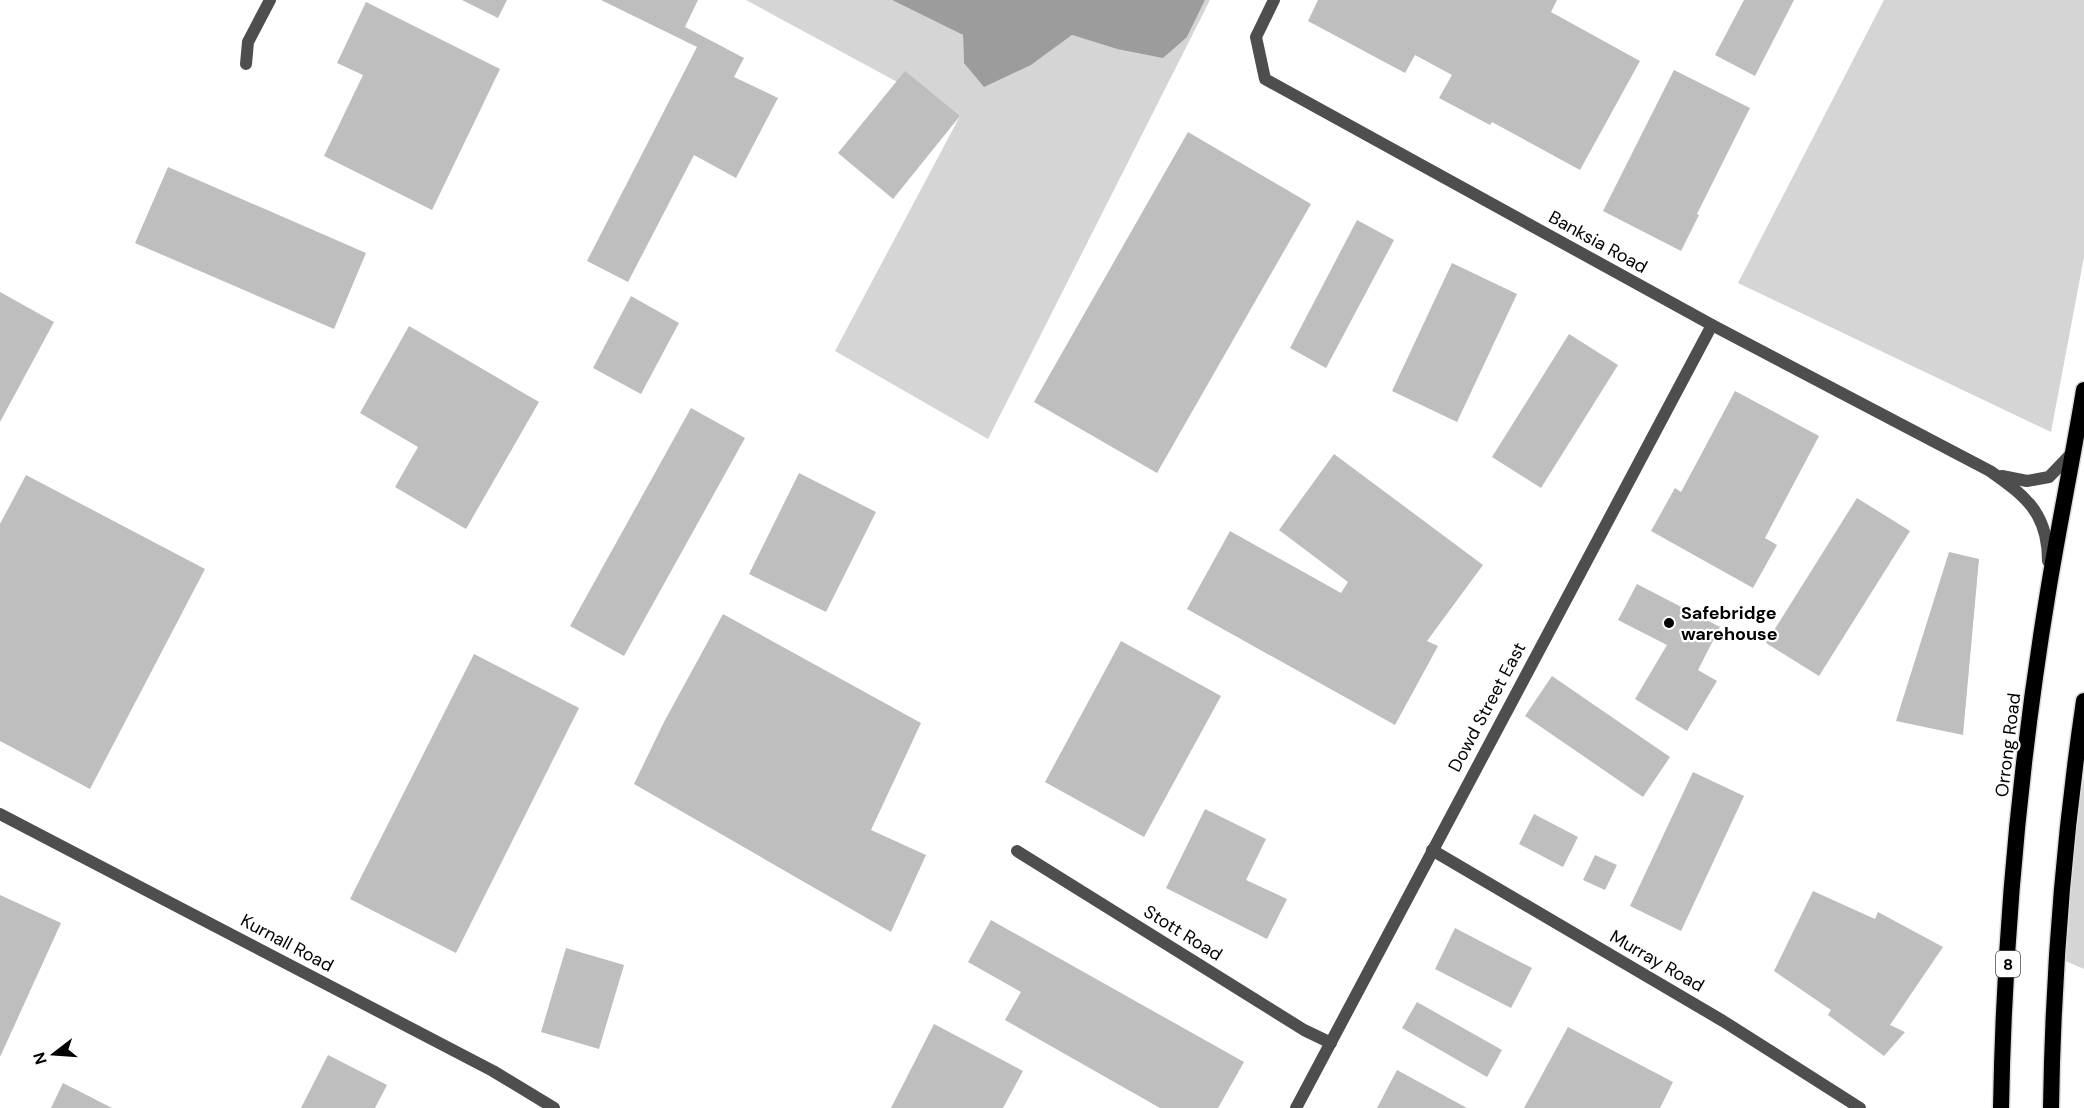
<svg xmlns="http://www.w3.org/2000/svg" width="2084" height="1108" font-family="'DM Sans',sans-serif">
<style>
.green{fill:#d5d5d5}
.water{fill:#9c9c9c}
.building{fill:#bebebe}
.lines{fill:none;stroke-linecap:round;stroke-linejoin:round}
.trunk-casing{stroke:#dbdbdb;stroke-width:19}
.minor{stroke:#4e4e4e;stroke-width:12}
.tertiary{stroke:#4e4e4e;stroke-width:12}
.trunk{stroke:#000;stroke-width:16}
.poi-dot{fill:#000;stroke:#fff;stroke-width:2}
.labels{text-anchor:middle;stroke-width:4.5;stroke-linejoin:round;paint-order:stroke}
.shield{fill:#fff;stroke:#4c4c4c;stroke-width:1.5}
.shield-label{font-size:16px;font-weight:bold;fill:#000}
.street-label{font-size:18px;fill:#000;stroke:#fff}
.poi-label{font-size:18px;font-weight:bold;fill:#000;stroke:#fff;text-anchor:start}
</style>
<rect width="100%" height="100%" fill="#fff"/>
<g class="green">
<path d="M746,0H892L963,35L964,63L1031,65L1072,35L1117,49L1187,37L1205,0H1210L988,439L835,351L960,116Z"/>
<path d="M1884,0H2084V257L2051,432L1738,283Z"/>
<path d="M2084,776V969L2063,960L2075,832Z"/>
</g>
<path class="water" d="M892,0H1205L1187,37L1163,58L1117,49L1072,35L1031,65L984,87L964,63L963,35Z"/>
<g class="building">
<path d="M462,0H507L498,18Z"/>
<path d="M601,0H698L685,27L744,58L734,77L778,98L736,178L694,155L628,282L587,261L697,47Z"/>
<path d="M1318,0H1557L1551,12L1640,61L1580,170L1492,122L1490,125L1439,98L1452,75L1415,55L1405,73L1308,21Z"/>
<path d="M1744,0H1794L1755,76L1715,55Z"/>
<path d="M366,2L500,69L432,210L324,156L363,75L337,63Z"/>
<path d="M1674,70L1750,108L1697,214L1699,215L1681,251L1603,211Z"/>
<path d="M905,71L960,116L893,199L838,153Z"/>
<path d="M1188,132L1311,204L1157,473L1034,402Z"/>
<path d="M168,167L366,253L334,329L135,243Z"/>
<path d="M1357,220L1394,240L1326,368L1290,348Z"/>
<path d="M1452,263L1517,294L1457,422L1392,391Z"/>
<path d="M0,292L54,322L0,422Z"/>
<path d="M631,296L679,323L641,394L593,368Z"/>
<path d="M409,326L539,402L466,529L395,487L418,447L360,413Z"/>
<path d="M1569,334L1618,365L1541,488L1492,457Z"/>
<path d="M1735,391L1819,436L1765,538L1777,545L1753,588L1651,531L1675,488L1681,492Z"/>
<path d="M691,408L745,438L624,656L570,626Z"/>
<path d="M1334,454L1483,565L1427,641L1438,646L1395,725L1187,609L1230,531L1341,593L1348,582L1279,530Z"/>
<path d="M799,473L876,512L826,612L749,574Z"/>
<path d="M26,475L205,569L90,789L0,741V524Z"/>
<path d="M1857,498L1910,531L1819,676L1766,643Z"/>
<path d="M1949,552L1979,559L1963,735L1896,721Z"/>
<path d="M1637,584L1720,627L1698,670L1717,681L1687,731L1635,699L1667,645L1618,620Z"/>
<path d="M723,614L921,723L871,830L926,855L891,932L634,784L664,722Z"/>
<path d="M1121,641L1221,696L1144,837L1045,782Z"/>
<path d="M474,654L579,708L456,953L350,899Z"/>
<path d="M1552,676L1670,757L1643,797L1525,716Z"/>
<path d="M1693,772L1744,796L1681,931L1630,906Z"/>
<path d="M1205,809L1266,839L1246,880L1287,899L1267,939L1166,888Z"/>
<path d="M1534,814L1578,837L1563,867L1519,844Z"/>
<path d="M1595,855L1617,865L1605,890L1583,880Z"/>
<path d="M1813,891L1875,919L1878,912L1943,947L1890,1025L1905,1032L1884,1056L1828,1015L1831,1010L1774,971Z"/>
<path d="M0,895L61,923L0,1057Z"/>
<path d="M991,920L1244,1062L1218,1108H1160L1005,1020L1021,992L968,962Z"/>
<path d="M1455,928L1532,968L1511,1008L1435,969Z"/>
<path d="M566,948L624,965L599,1049L541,1032Z"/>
<path d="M1417,1002L1502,1050L1487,1077L1402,1028Z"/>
<path d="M934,1024L1023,1071L1003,1108H891Z"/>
<path d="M1568,1027L1673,1082L1660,1108H1524Z"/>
<path d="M328,1055L387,1085L375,1108H301Z"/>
<path d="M1397,1070L1467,1108H1377Z"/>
<path d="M63,1083L112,1108H51Z"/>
</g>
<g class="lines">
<defs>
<g id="trunk">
<path d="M2001,1108C2004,936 2020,762 2048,592C2059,524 2073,457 2084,390"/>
<path d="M2051,1108C2053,972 2064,836 2084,701"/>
</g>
</defs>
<use href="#trunk" class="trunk-casing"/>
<g class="minor">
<path d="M246,64L248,42L270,0"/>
<path d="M1712,325L1990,471C2027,497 2048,514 2048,561"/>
<path d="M2002,476L2027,481L2049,477L2073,452"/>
<path d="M1432,850L1723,1021L1860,1108"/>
<path d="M1017,851L1304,1030L1331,1043"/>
</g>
<g class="tertiary">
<path d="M1274,0L1256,37L1265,79L1712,325L1296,1108"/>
<path d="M0,814L493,1071L554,1108"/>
</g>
<use href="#trunk" class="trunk"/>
</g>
<circle class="poi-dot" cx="1669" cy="623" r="6"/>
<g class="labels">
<rect class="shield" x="1996" y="951" width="24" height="26" rx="4.5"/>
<g class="shield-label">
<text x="2008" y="970">8</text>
</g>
<g class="street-label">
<text transform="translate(1598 242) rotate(29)" y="6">Banksia Road</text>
<text transform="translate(1487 707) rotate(-62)" y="6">Dowd Street East</text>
<text transform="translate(2008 745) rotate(-83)" y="6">Orrong Road</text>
<text transform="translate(1183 933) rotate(32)" y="6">Stott Road</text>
<text transform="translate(287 943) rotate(28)" y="6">Kurnall Road</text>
<text transform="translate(1657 961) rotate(30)" y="6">Murray Road</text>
</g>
<g class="poi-label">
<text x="1681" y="619">Safebridge<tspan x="1681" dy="21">warehouse</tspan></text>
</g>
</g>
<g transform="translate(54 1054) rotate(253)" stroke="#ffffff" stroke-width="4.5" paint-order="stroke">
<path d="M0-4.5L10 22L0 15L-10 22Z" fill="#000000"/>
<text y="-9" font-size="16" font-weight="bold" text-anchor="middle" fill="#000000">N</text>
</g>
</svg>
